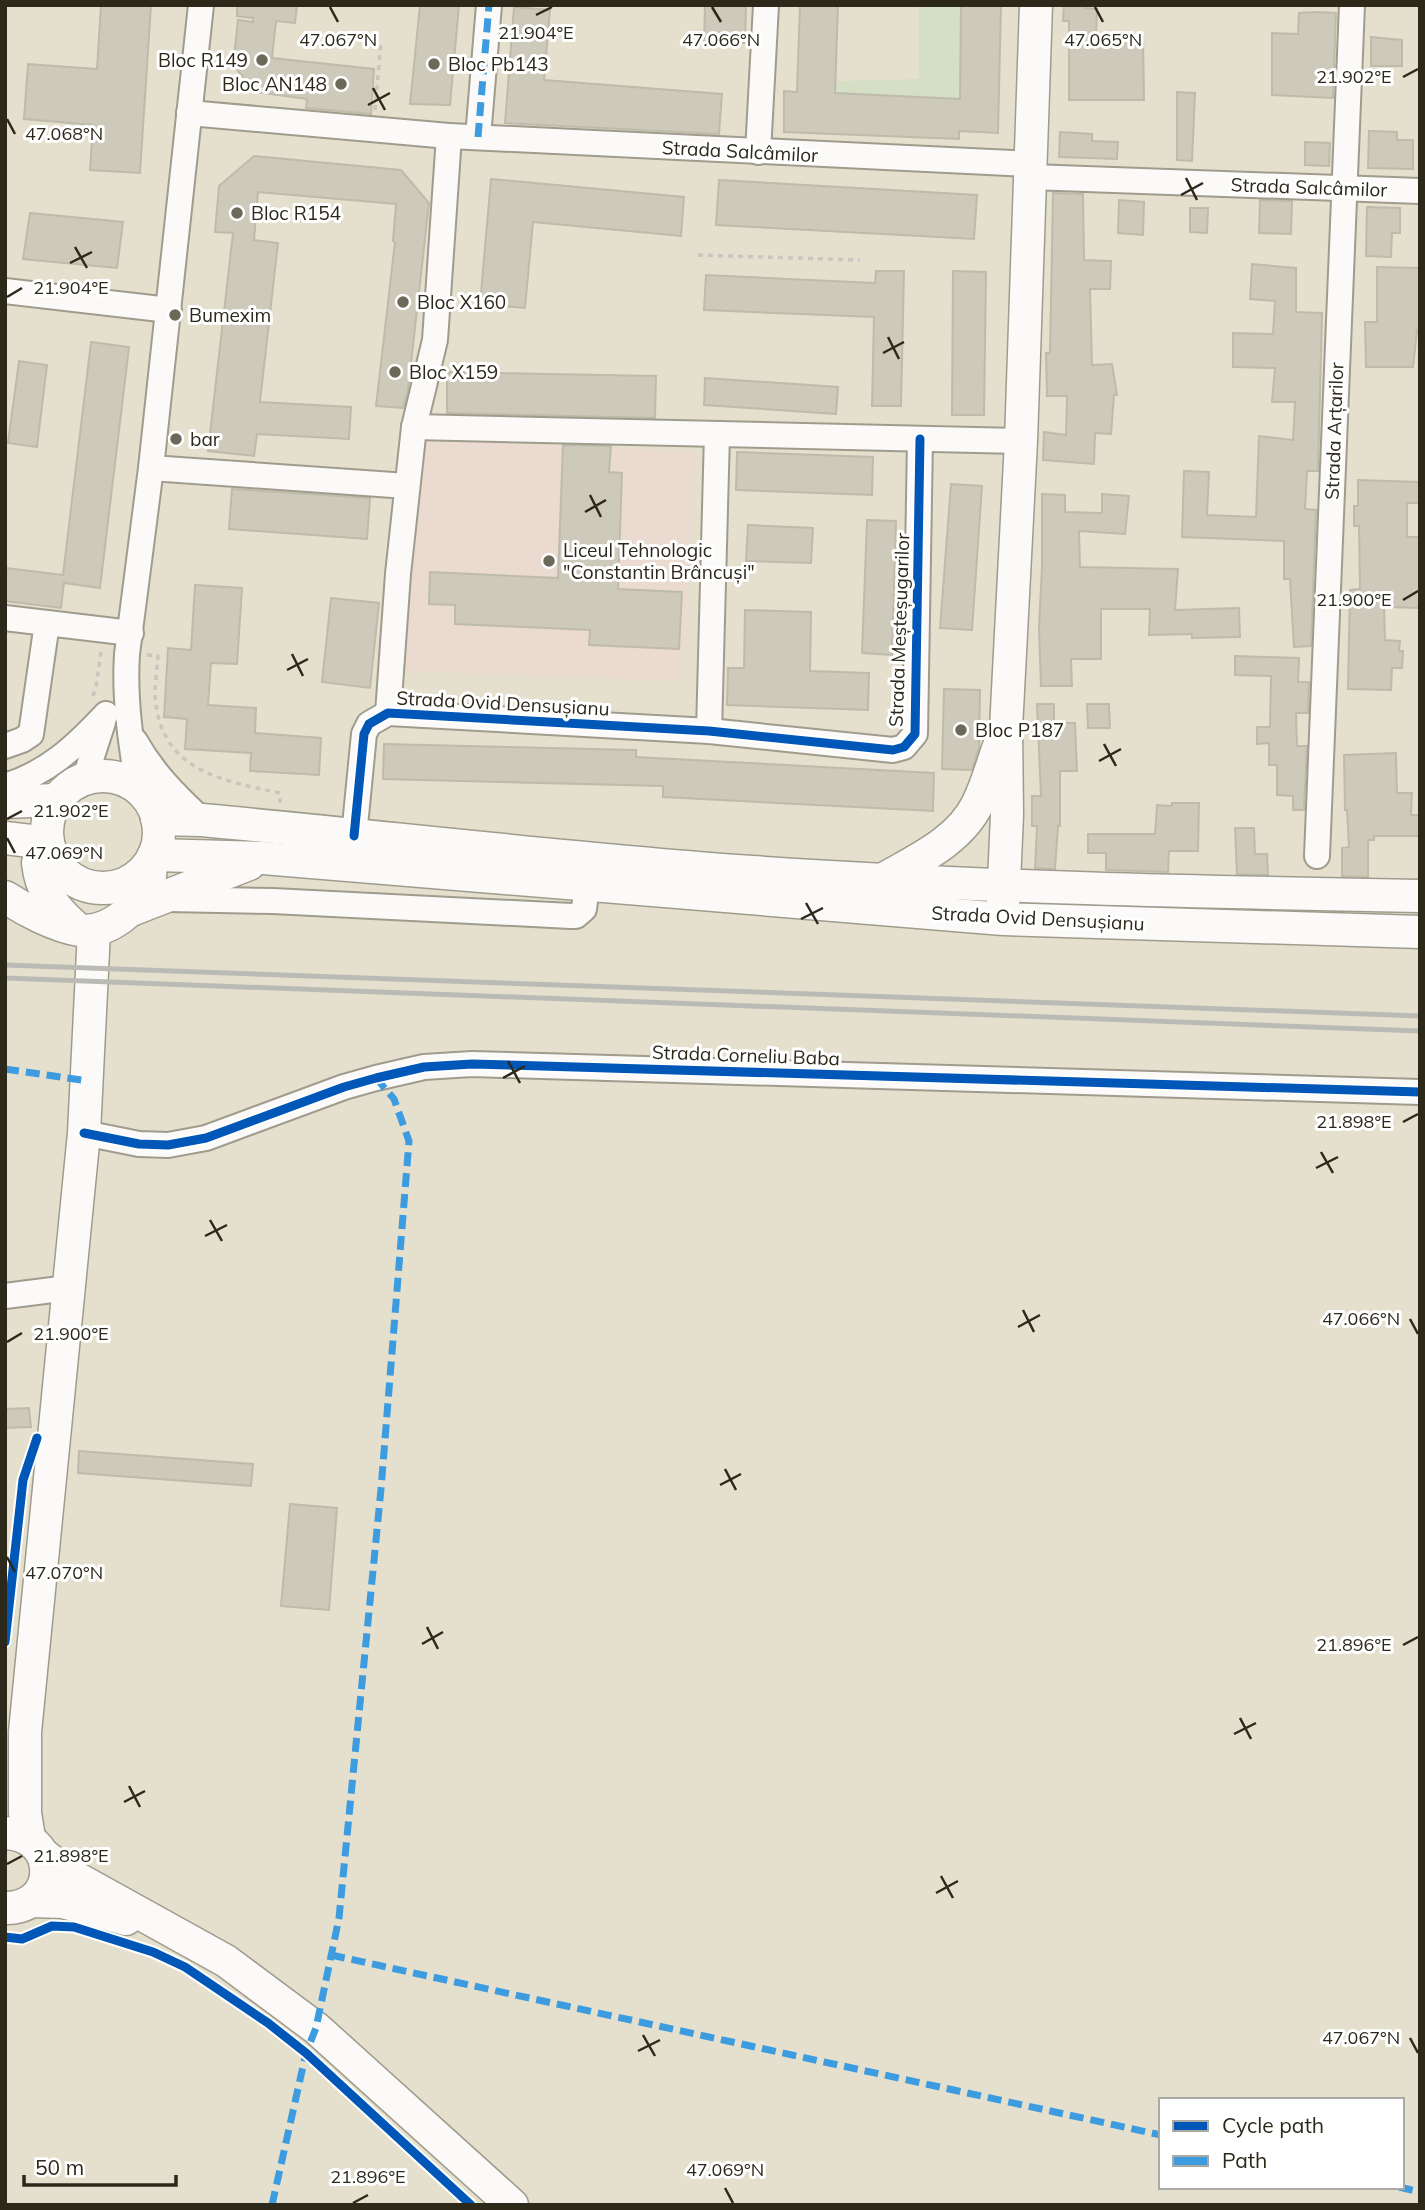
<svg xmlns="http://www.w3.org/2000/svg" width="1425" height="2210" font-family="Mulish,sans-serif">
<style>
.education{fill:#eadacf}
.grass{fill:#d4dfc5}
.building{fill:#cecabb;stroke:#bebbab;stroke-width:2}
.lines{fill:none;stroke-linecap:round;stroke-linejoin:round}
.minor-casing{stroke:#9f9c8d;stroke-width:28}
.major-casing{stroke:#9f9c8d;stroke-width:35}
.path{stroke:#c8c6bf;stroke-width:3.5;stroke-dasharray:5 5;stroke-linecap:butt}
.minor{stroke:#fbfaf8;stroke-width:24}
.major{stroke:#fbfaf8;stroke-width:32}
.rail{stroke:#bbbbb6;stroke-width:5}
.quiet{stroke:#3d9cdf;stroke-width:7;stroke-dasharray:14 7;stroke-linecap:butt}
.cycleway-casing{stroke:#fff;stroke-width:13}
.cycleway{stroke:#0057b8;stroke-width:9}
.ticks{fill:none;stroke:#2c291b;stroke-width:2.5}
.poi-dot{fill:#6d6959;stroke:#fff;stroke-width:2.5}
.labels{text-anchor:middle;stroke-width:6;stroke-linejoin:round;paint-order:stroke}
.poi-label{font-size:19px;fill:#2c291b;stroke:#fff;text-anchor:start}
.street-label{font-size:19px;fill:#2c291b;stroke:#fff}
.ticks-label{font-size:18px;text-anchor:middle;fill:#2c291b;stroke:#fff;stroke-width:6;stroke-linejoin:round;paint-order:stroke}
</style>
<rect width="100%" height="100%" fill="#e5e0cd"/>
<path class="education" d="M417,437L696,452L682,681L400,671Z"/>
<path class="grass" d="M919,5H961L960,99L834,93L837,81L919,79Z"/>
<g class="building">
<path d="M101,5H151L140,173L90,170L93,125L24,119L28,64L97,69Z"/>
<path d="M237,5H297L295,23L276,21L272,58L374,69L371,114L306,108L307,99L256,92L233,65L238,20L253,22V18L237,16Z"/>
<path d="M420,5H459L450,105L410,104Z"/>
<path d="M705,5H746L745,43L704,42Z"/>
<path d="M800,5H838L835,93L960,99L961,5H1001L998,133L959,131V139L784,132V91L797,92Z"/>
<path d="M1064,5H1085V8L1097,9L1096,37L1143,36L1144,100H1069V21H1063Z"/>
<path d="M514,7L550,10L544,80L722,94L719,134L505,123Z"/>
<path d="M1317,12L1336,13L1333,98L1272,95V33L1298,34L1299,13Z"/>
<path d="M1371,37L1402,40V66H1371Z"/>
<path d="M1177,92L1195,93L1192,161L1177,160Z"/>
<path d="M1369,131L1397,132V140H1413V169L1368,168Z"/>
<path d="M1060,132L1092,134V141L1118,142L1117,159L1059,157Z"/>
<path d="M1305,142L1330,143L1329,166L1305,165Z"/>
<path d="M254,156L401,170L429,203L408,390L403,408L376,406L395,242L393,241L396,204L258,192L254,240L278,243L260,402L351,407L349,439L257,434L254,456L208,451L233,233L215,232L219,186Z"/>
<path d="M491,179L684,197L681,236L533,222L525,308L480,304Z"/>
<path d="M719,180L977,195L974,239L716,225Z"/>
<path d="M1053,193L1083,194L1084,260L1111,261L1110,289H1090L1092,365L1112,364L1117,395H1114L1111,434L1095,433L1094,464L1043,460L1044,432L1066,435L1067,396H1047L1046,353H1050Z"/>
<path d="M1119,200L1144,202L1143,235L1118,233Z"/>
<path d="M1260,200L1292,201L1291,234L1259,233Z"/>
<path d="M1367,207L1400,208V233H1392L1391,257L1366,256Z"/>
<path d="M1190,208H1208L1207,233L1190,232Z"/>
<path d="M30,213L123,222L117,268L23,259Z"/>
<path d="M1252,264L1296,268V312L1322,313L1318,471H1307L1305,509L1316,510L1311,646L1294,647L1290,579H1284V541L1182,537L1184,471L1209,472L1207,515L1256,517L1259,436L1293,440L1295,402H1272L1275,368L1233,367V333L1273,334L1275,301L1250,299Z"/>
<path d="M1377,267L1420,268V330H1417L1413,367H1366L1365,322H1377Z"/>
<path d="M876,271H904L901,406H872L874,317L704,310L706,275L875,283Z"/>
<path d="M953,271L986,272L984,415H952Z"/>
<path d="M91,342L129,347L100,588L64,583L61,608L5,601V568L63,575Z"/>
<path d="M19,361L47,365L37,447L8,443Z"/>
<path d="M447,372L656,376L655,418L447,413Z"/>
<path d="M705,378L838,387L836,414L704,405Z"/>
<path d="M563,445L611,446L609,472L622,473L618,589L682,592L679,649L589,645L590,630L455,624V605L429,604L430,572L558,578Z"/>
<path d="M737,452L873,457L872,495L736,490Z"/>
<path d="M1358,480L1420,482V503H1407V537H1420V608L1384,607L1385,640L1400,641L1399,651H1403L1402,668H1392L1391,690L1348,689L1350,590L1360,589L1359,526H1354V506H1358Z"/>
<path d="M951,484L982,486L972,630L940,628Z"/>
<path d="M232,489L370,498L367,539L229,529Z"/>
<path d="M1042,494L1065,495V512L1102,513V494L1129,496L1125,534L1079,531L1080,567L1178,569L1175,610L1239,608L1240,637L1192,638V634L1149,635L1150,609H1101V659H1071L1072,686H1041L1039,629L1042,566Z"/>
<path d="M867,520L896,521L892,655L862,653Z"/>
<path d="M748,525L813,528L811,563L746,561Z"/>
<path d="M195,585L242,588L237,664L211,663L208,705L256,708L255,733L321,738L319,775L250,771L251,753L185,749L187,719L164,717L168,648L191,650Z"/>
<path d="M331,598L379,603L370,688L322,682Z"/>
<path d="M745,610L811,612L810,671L869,673L868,710L727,705L728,668H744Z"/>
<path d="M1235,656L1299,658L1298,682H1309L1308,713H1296L1297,746H1307L1304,810H1293V796L1277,795V765H1269V743L1257,744V727H1270L1271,676L1235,675Z"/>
<path d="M944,689L980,690L979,748L972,770L942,769Z"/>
<path d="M1037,704H1054V723H1075L1077,771H1060V826H1058L1055,869L1035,868L1037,826H1032V796H1041Z"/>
<path d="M1087,704H1109L1110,728H1088Z"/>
<path d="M384,744L636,750V757L934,773L933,811L663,797V786L383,779Z"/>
<path d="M1396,753L1397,793H1412L1411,815H1420V836H1374V840H1368V877L1342,876V848L1349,847L1347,810H1345L1344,755Z"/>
<path d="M1172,803H1199L1198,851H1169L1168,872L1106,870V853H1088V834H1155L1157,805L1172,806Z"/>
<path d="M1235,828H1254L1255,854H1267L1268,875L1237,874Z"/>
<path d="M29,1408L31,1427L5,1428V1409Z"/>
<path d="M79,1451L253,1464L251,1486L78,1473Z"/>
<path d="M290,1504L337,1508L329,1610L281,1606Z"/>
</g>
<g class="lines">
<defs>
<g id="minor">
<path d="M189,113L449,136L1031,164"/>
<path d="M478,137L489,5"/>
<path d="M758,152L766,5"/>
<path d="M1031,177L1420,191"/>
<path d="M5,291L169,310"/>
<path d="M414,427L1021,441"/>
<path d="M151,468L407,486"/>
<path d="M5,618L131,633"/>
<path d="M388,713L398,574L414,427L435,340L449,136"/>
<path d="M709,731L717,434"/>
<path d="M135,741C153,773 176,796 202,820"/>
<path d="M5,746L22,740L31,734L47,623"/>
<path d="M85,778L103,722"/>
<path d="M5,786C48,773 76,746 106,714"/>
<path d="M138,788C131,743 124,699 127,654L151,468L201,5"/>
<path d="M354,836L364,734L369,724L388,713L709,731L893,750L904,747L915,734L920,439"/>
<path d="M1317,856L1352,5"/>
<path d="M167,899L273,901L571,916H576L584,909L587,885"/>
<path d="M84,1133L139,1144L168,1145L206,1138L344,1087L376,1078L424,1067L472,1064L1420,1092"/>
<path d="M5,1296L68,1288"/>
</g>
<g id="major">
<circle cx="103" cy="832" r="56"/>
<path d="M5,802L56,800"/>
<path d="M157,819L202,820C386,837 568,859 752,872C974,887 1197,892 1420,896"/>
<path d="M5,838L48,843"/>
<path d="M49,847L38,863C41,890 53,907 73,925"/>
<path d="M154,855L263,858L1003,919L1420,932"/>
<path d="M882,880C917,860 960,841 978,803C987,785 992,765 999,746"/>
<path d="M5,897C25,910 55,926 79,930C107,935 137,909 148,885C151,879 150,870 151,864"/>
<path d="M1003,904L1007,815L1006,729L1021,441L1036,5"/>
<path d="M131,910L249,864"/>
<path d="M5,1833C61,1835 59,1909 5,1908"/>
<path d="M29,1838L25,1813V1732L84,1133L94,931"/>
<path d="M45,1856L69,1874L226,1961L316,2028L512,2205"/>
<path d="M32,1901L63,1902L126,1919"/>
</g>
</defs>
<use href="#minor" class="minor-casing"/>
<use href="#major" class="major-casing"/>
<g class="path">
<path d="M375,110L381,42"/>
<path d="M698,255L860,260"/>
<path d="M147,655L158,656C157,668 155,682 155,694C159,770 219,780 280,793V804"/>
<path d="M93,696L96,686L101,652"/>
</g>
<use href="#minor" class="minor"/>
<use href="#major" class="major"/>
<g class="rail">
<path d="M5,965L1420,1016"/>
<path d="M5,978L1420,1031"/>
</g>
<g class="quiet">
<path d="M478,137L489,5"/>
<path d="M5,1069L88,1081"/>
<path d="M331,1955L1161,2135"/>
<path d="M1399,2187L1420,2192"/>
<path d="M272,2205L306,2053L316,2028L339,1918L381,1489L409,1141L394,1099L376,1078"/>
</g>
<defs>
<g id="cycleway">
<path d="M354,836L364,734L369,724L388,713L709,731L893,750L904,747L915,734L920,439"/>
<path d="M84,1133L139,1144L168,1145L206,1138L344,1087L376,1078L424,1067L472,1064L1420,1092"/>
<path d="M5,1642L23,1480L37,1438"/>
<path d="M5,1937L22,1939L52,1926L74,1927L153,1952L185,1967L268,2023L306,2053L471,2205"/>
</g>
</defs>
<use href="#cycleway" class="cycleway-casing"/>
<use href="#cycleway" class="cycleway"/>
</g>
<path class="ticks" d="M330,7L338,22M712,7L721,22M1095,7L1103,22M536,15L552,7M1403,77L1418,69M373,88L385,110M368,105L390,93M7,119L15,134M1186,178L1197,200M1181,195L1203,183M75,247L87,268M70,263L92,252M7,297L22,288M888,337L899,359M883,353L904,342M590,495L601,517M585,512L606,500M1403,600L1418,591M292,654L303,676M287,670L308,659M1104,744L1116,766M1099,761L1121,749M7,819L22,811M7,838L15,853M806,903L818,924M801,919L823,908M508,1061L520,1083M503,1078L525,1066M1403,1122L1418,1114M1321,1152L1333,1173M1316,1168L1338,1157M210,1220L222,1241M205,1236L227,1225M1023,1310L1034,1332M1410,1319L1418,1334M1018,1327L1040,1315M7,1342L22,1333M725,1469L736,1490M720,1485L741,1474M7,1557L15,1572M427,1627L438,1649M422,1644L443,1632M1403,1645L1418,1637M1240,1718L1251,1739M1234,1734L1256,1723M129,1786L140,1807M124,1802L145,1791M7,1864L22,1856M941,1876L953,1898M936,1893L958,1881M643,2035L655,2056M1410,2038L1418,2053M638,2051L660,2040M725,2188L733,2203M353,2203L368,2195"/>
<g class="poi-dot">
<circle cx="262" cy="60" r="7"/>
<circle cx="434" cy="64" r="7"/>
<circle cx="341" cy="84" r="7"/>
<circle cx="237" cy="213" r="7"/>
<circle cx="403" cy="302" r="7"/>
<circle cx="175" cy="315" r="7"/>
<circle cx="395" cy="372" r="7"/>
<circle cx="176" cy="439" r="7"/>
<circle cx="549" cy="561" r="7"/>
<circle cx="961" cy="730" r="7"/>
</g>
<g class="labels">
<g class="poi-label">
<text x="248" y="67" text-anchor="end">Bloc R149</text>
<text x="448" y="71">Bloc Pb143</text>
<text x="327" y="91" text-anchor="end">Bloc AN148</text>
<text x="251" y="220">Bloc R154</text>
<text x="417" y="309">Bloc X160</text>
<text x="189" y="322">Bumexim</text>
<text x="409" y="379">Bloc X159</text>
<text x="190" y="446">bar</text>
<text x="563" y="557">Liceul Tehnologic<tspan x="563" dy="22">"Constantin Brâncuși"</tspan></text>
<text x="975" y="737">Bloc P187</text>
</g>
<g class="street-label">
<text transform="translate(740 151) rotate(3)" y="7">Strada Salcâmilor</text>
<text transform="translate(1309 187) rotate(2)" y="7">Strada Salcâmilor</text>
<text transform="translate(1334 431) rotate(-88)" y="7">Strada Arțarilor</text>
<text transform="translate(899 630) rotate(-88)" y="7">Strada Meșteșugarilor</text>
<text transform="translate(503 703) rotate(3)" y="7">Strada Ovid Densușianu</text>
<text transform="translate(1038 918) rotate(3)" y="7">Strada Ovid Densușianu</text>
<text transform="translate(746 1055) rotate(2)" y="7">Strada Corneliu Baba</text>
</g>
</g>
<g class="ticks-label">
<text x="536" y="39">21.904°E</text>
<text x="721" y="46">47.066°N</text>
<text x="1103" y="46">47.065°N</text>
<text x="338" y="46">47.067°N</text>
<text x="1354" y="83">21.902°E</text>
<text x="64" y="140">47.068°N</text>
<text x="71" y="294">21.904°E</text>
<text x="1354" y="606">21.900°E</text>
<text x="71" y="817">21.902°E</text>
<text x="64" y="859">47.069°N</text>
<text x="1354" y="1128">21.898°E</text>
<text x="1361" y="1325">47.066°N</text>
<text x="71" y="1340">21.900°E</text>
<text x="64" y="1579">47.070°N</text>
<text x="1354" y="1651">21.896°E</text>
<text x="71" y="1862">21.898°E</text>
<text x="1361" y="2044">47.067°N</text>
<text x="725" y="2176">47.069°N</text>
<text x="368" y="2183">21.896°E</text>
</g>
<rect width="1425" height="2210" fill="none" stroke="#2c291b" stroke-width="14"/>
<rect x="1159" y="2098" width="245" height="91" fill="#ffffff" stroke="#aba9a4" stroke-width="2"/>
<rect x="1173" y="2121" width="35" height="10" fill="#0057b8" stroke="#aba9a4" stroke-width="2"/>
<text x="1222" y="2133" font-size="21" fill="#2c291b">Cycle path</text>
<rect x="1173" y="2156" width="35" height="10" fill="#3d9cdf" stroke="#aba9a4" stroke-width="2"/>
<text x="1222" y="2168" font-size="21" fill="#2c291b">Path</text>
<path d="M24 2175v10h152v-10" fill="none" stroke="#2c291b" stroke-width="3.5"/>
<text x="35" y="2175" font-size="21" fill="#2c291b" stroke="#ffffff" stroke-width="5" paint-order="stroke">50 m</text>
</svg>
